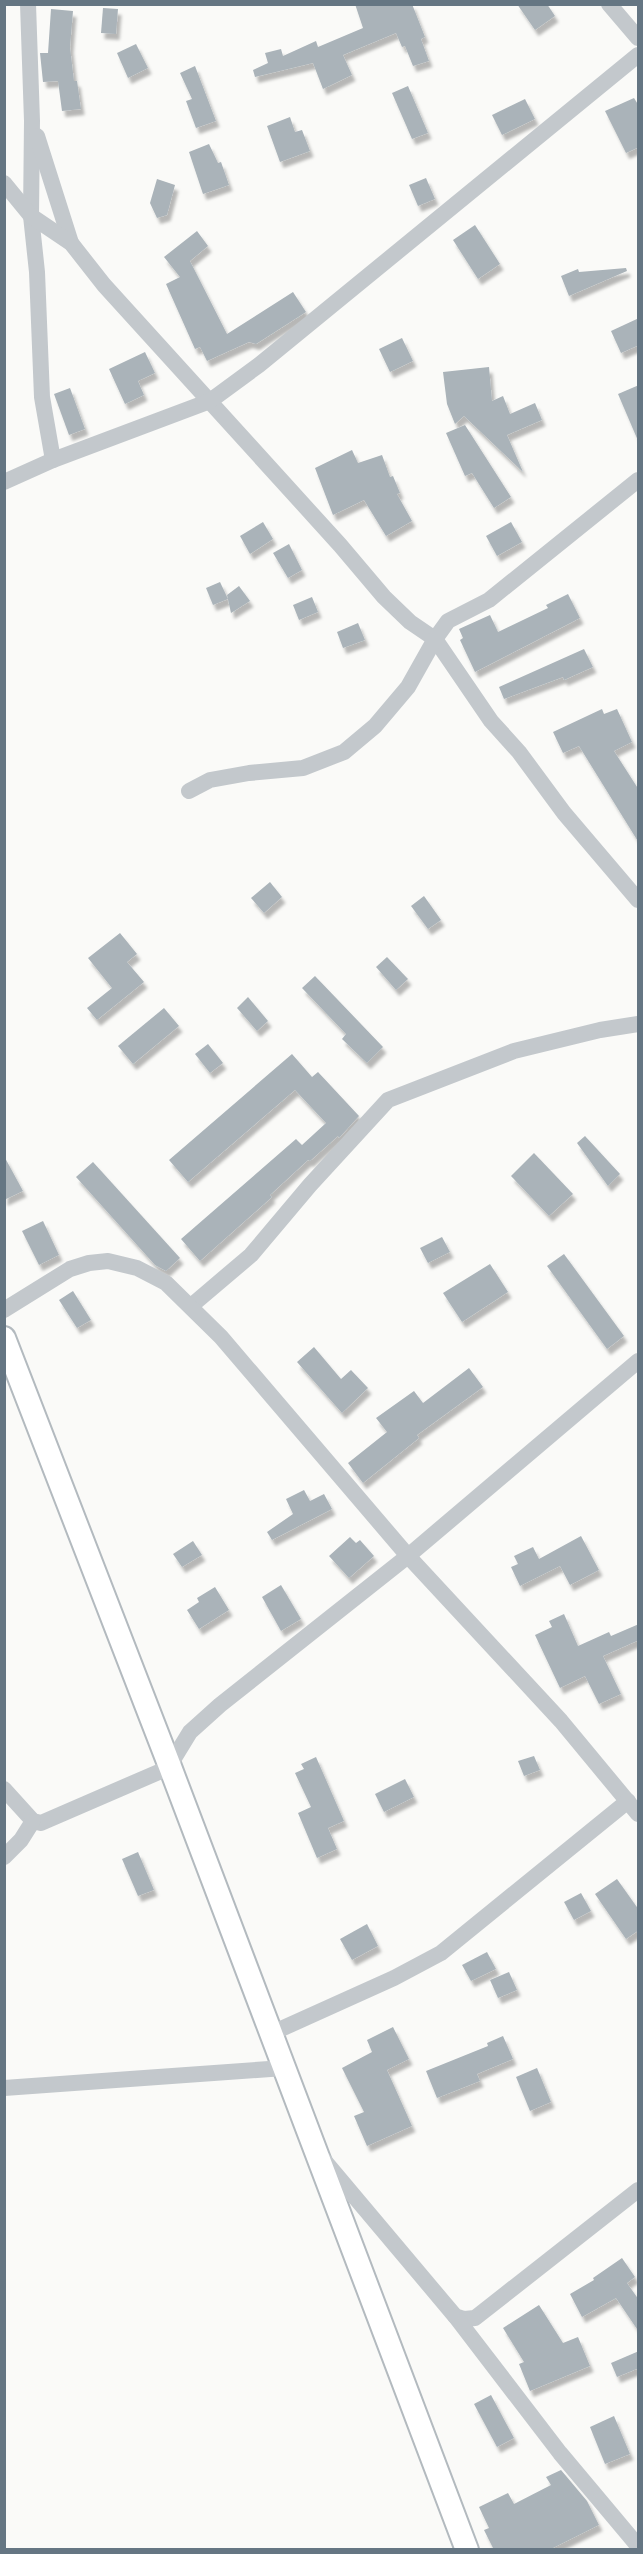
<svg xmlns="http://www.w3.org/2000/svg" width="643" height="2554" font-family="Roboto,sans-serif">
<style>
.building{fill:#aab3b9;filter:url(#shadow)}
.lines{fill:none;stroke-linecap:round;stroke-linejoin:round}
.secondary-casing{stroke:#b3babf;stroke-width:26}
.street{stroke:#c3c8cc;stroke-width:16}
.secondary{stroke:#fff;stroke-width:22}
</style>
<defs>
<filter id="shadow"><feDropShadow dx="3.5" dy="6" stdDeviation="1.5" flood-color="#0004"/></filter>
</defs>
<rect width="100%" height="100%" fill="#fafaf8"/>
<g class="building">
<path d="M355,4H412L425,37L421,39L429,61L413,66L405,46L402,47L396,33L343,55L352,75L323,89L313,63L255,77L253,70L268,63L265,53L281,49L283,56L316,41L318,47L363,28Z"/>
<path d="M517,4H547L555,16L535,30Z"/>
<path d="M103,8L118,9L116,34L101,33Z"/>
<path d="M51,9L73,11L70,47L74,81H77L81,109L62,111L58,81L43,82L40,53H48Z"/>
<path d="M136,44L148,68L128,78L117,53Z"/>
<path d="M195,66L216,121L196,128L186,101L192,99L180,73Z"/>
<path d="M408,86L428,133L412,139L392,93Z"/>
<path d="M634,98L639,106V147L626,153L605,111Z"/>
<path d="M525,99L535,119L502,135L492,115Z"/>
<path d="M290,117L295,132L302,130L310,151L280,162L267,126Z"/>
<path d="M209,144L218,163L221,162L229,185L203,194L189,152Z"/>
<path d="M426,178L435,199L418,206L409,185Z"/>
<path d="M157,179L175,185L167,215L157,218L150,203Z"/>
<path d="M475,225L500,264L478,279L453,240Z"/>
<path d="M197,231L208,246L190,261L227,334L293,292L306,312L256,344L249,342L207,361L200,347L195,349L166,284L180,277L164,257Z"/>
<path d="M626,268L627,271L569,296L561,276L578,269L579,272Z"/>
<path d="M639,318V345L621,353L611,331Z"/>
<path d="M402,338L413,361L390,372L379,349Z"/>
<path d="M145,352L155,373L138,381L144,395L125,404L109,369Z"/>
<path d="M489,367L492,401L503,396L510,414L535,403L542,420L507,435L523,472L464,416L455,424L447,404L443,372Z"/>
<path d="M639,385V443L618,394Z"/>
<path d="M70,388L85,429L69,435L54,394Z"/>
<path d="M465,425L511,497L494,508L472,473L465,476L446,433Z"/>
<path d="M352,450L358,463L382,455L390,477L393,476L400,493L397,494L412,521L386,536L364,500L333,515L315,468Z"/>
<path d="M263,522L273,539L250,554L240,536Z"/>
<path d="M511,522L522,542L497,556L486,536Z"/>
<path d="M289,544L302,570L288,578L273,553Z"/>
<path d="M220,582L228,599L213,605L206,588Z"/>
<path d="M239,586L250,601L231,613L227,595Z"/>
<path d="M568,594L580,618L475,672L460,640L463,638L459,629L490,615L498,632L548,608L546,605Z"/>
<path d="M312,597L318,612L299,620L293,605Z"/>
<path d="M358,623L365,640L343,648L337,632Z"/>
<path d="M584,649L593,667L564,680L563,677L504,699L499,687Z"/>
<path d="M602,709L604,714L617,709L632,742L614,751L639,790V843L579,746L563,753L553,732Z"/>
<path d="M270,882L282,897L264,913L251,898Z"/>
<path d="M424,896L441,920L428,929L411,906Z"/>
<path d="M120,933L137,954L127,962L144,982L97,1020L87,1008L112,988L88,958Z"/>
<path d="M387,957L408,979L396,990L376,967Z"/>
<path d="M315,976L383,1047L367,1063L342,1039L346,1034L302,988Z"/>
<path d="M248,997L268,1021L257,1031L237,1008Z"/>
<path d="M164,1008L179,1026L133,1064L118,1046Z"/>
<path d="M208,1044L223,1063L210,1073L195,1054Z"/>
<path d="M292,1054L312,1077L318,1072L359,1116L339,1138L338,1136L310,1161L308,1160L270,1195L272,1197L200,1261L181,1239L296,1139L302,1145L326,1123L295,1090L188,1182L169,1160Z"/>
<path d="M585,1136L620,1174L608,1186L577,1143Z"/>
<path d="M534,1153L573,1194L549,1216L511,1176Z"/>
<path d="M4,1156L23,1191L4,1200Z"/>
<path d="M93,1162L180,1258L166,1271L155,1265L76,1177Z"/>
<path d="M43,1221L59,1255L39,1265L22,1231Z"/>
<path d="M442,1237L450,1252L428,1263L420,1248Z"/>
<path d="M564,1254L624,1336L607,1349L547,1266Z"/>
<path d="M490,1264L508,1292L462,1322L443,1293Z"/>
<path d="M73,1291L91,1320L77,1328L59,1300Z"/>
<path d="M314,1347L341,1379L351,1370L368,1388L342,1413L297,1362Z"/>
<path d="M469,1368L483,1387L417,1435L419,1438L363,1483L348,1463L387,1432L376,1418L414,1391L423,1403Z"/>
<path d="M304,1490L310,1501L324,1494L332,1509L272,1540L267,1532L293,1514L286,1499Z"/>
<path d="M581,1536L599,1570L570,1585L560,1566L520,1586L511,1567L518,1564L514,1556L533,1547L539,1559Z"/>
<path d="M350,1537L356,1543L360,1540L374,1556L349,1578L329,1556Z"/>
<path d="M193,1541L202,1555L182,1567L173,1554Z"/>
<path d="M281,1585L301,1619L281,1631L262,1597Z"/>
<path d="M215,1587L229,1610L199,1629L187,1610L199,1602L197,1598Z"/>
<path d="M564,1614L578,1646L609,1632L611,1636L639,1624V1640L603,1656L621,1694L599,1704L585,1676L560,1688L535,1635L552,1627L549,1621Z"/>
<path d="M534,1756L540,1770L524,1776L518,1761Z"/>
<path d="M316,1757L344,1821L328,1828L337,1849L317,1858L298,1813L311,1807L295,1773L304,1769L301,1764Z"/>
<path d="M405,1779L414,1797L384,1812L375,1794Z"/>
<path d="M138,1852L154,1890L138,1896L122,1859Z"/>
<path d="M617,1879L639,1910V1930L626,1939L595,1894Z"/>
<path d="M581,1893L591,1911L574,1920L564,1902Z"/>
<path d="M367,1924L378,1946L352,1960L340,1939Z"/>
<path d="M487,1952L496,1969L471,1981L462,1965Z"/>
<path d="M509,1972L517,1990L498,1998L490,1980Z"/>
<path d="M393,2027L409,2059L387,2070L412,2126L367,2146L354,2116L364,2112L342,2068L372,2052L367,2040Z"/>
<path d="M503,2036L513,2059L477,2074L480,2081L437,2098L426,2071L488,2046L487,2043Z"/>
<path d="M537,2068L551,2102L530,2111L516,2077Z"/>
<path d="M622,2258L635,2277L627,2283L639,2300V2332L616,2298L582,2317L570,2294L594,2280L593,2278Z"/>
<path d="M539,2305L563,2343L578,2337L590,2366L530,2391L519,2364L524,2362L503,2328Z"/>
<path d="M639,2351V2368L617,2377L611,2363Z"/>
<path d="M491,2395L514,2438L497,2447L474,2404Z"/>
<path d="M614,2416L630,2454L605,2464L590,2427Z"/>
<path d="M561,2470L587,2501L599,2525L549,2550H494L484,2530L489,2528L479,2507L508,2493L514,2504L551,2485L546,2477Z"/>
</g>
<g class="lines">
<defs>
<path id="secondary" d="M4,1338L169,1764L467,2550"/>
</defs>
<use href="#secondary" class="secondary-casing"/>
<g class="street">
<path d="M28,4L32,121L31,216L37,272L42,397L53,460"/>
<path d="M609,4L638,38"/>
<path d="M37,136L71,243"/>
<path d="M4,183L31,216L71,243L104,285L340,545L384,597L410,622L435,639L491,721L519,752L564,813L638,900"/>
<path d="M4,482L53,460L210,401L259,365L638,55"/>
<path d="M189,791L210,780L249,773L303,768L344,752L375,726L408,687L435,639L448,621L489,600L638,480"/>
<path d="M191,1306L251,1255L310,1185L388,1100L514,1051L600,1030L638,1024"/>
<path d="M4,1310L70,1269L89,1263L108,1261L137,1268L166,1283L221,1337L408,1556L561,1721L638,1814"/>
<path d="M4,1789L33,1821L41,1823L168,1768L190,1732L220,1705L408,1556L638,1361"/>
<path d="M4,1857L21,1840L33,1821"/>
<path d="M272,2033L394,1978L441,1953L628,1801"/>
<path d="M4,2088L284,2068"/>
<path d="M322,2158L455,2316L464,2319L475,2318L638,2190"/>
<path d="M455,2316L560,2453L638,2546"/>
</g>
<use href="#secondary" class="secondary"/>
</g>
<rect width="643" height="2554" fill="none" stroke="#657683" stroke-width="12"/>
</svg>
